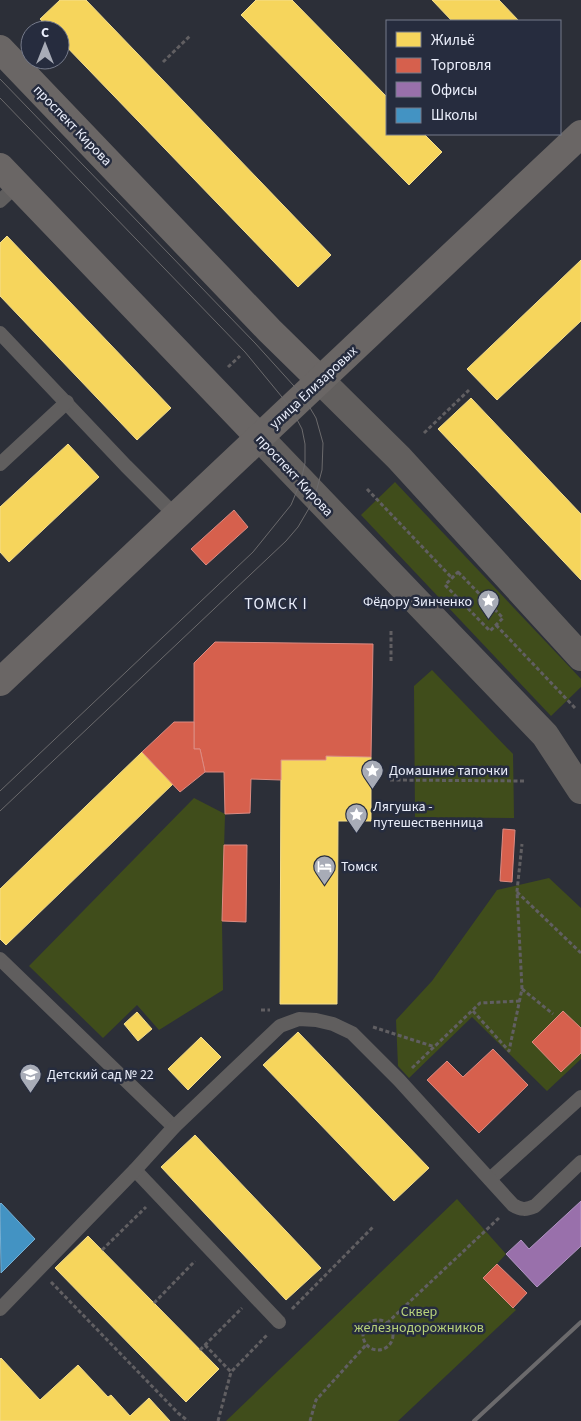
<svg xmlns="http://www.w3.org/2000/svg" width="581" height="1421" font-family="'Source Sans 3',sans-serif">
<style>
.green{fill:#404d1b}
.homes{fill:#f6d55c;stroke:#f3dd8c}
.shops{fill:#d6604d;stroke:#dc8b82}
.offices{fill:#9970ab;stroke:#b296c3}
.schools{fill:#4393c3;stroke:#75afd4}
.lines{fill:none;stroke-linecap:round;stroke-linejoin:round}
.path{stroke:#615f62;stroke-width:3;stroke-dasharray:4 2.5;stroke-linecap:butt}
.lane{stroke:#605e5e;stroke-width:14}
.secondary{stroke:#625f5e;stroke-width:28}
.primary{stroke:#6a6665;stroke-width:28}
.tram{stroke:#6b6a6c;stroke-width:1}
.rail{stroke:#6b6a6c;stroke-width:4}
.labels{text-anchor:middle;stroke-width:5;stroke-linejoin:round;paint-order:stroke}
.street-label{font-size:14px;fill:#ebeffc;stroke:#262c3e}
.poi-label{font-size:14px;fill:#ebeffc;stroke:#262c3e;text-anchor:start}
.park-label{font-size:14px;fill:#b8d27b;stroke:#262c3e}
.quarter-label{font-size:16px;letter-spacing:1px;fill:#ebeffc;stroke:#262c3e}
</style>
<rect width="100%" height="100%" fill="#2c2f38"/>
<g class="green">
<path d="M395,482L581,679V687L551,716L361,515Z"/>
<path d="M432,670L513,754L514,818L415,817L414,686Z"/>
<path d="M194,798L225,814L222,921L223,990L159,1030L137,1005L103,1038L29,966Z"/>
<path d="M549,878L581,908V1059L547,1091L472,1017L409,1078L398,1066L396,1020L432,981L497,890Z"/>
<path d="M457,1199L506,1254L484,1278L516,1310L398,1421H226Z"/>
</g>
<g class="homes">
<path d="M60,0H86L331,255L298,287L60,40V30H50L40,19Z"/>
<path d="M256,0H292L387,97V134H424L442,152L409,185L241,15Z"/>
<path d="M432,0H499L519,21H452Z"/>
<path d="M7,236L171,408L137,440L0,296V243Z"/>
<path d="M581,260V321L497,400L467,369Z"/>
<path d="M471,398L581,514V580L438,429Z"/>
<path d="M68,444L99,477L9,562L0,552V507Z"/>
<path d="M142,752L173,784L6,945L0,939V889Z"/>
<path d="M326,756L371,757V821H338L337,1004H280L281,760H326Z"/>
<path d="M137,1012L152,1029L138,1041L124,1024Z"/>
<path d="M298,1032L429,1168L394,1201L263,1065Z"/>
<path d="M201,1037L221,1057L188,1090L168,1069Z"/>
<path d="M195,1135L321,1268L286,1300L161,1167Z"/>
<path d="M88,1236L219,1369L186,1402L55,1268Z"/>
<path d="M1,1358L40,1400L78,1365L108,1397L111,1395L130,1416L149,1398L170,1421H0V1359Z"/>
</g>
<g class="shops">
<path d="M234,510L248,527L206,565L191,549Z"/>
<path d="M215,642L373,644L371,757L326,756V760H281V780L251,779L250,813L225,814L224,772H205L200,749H194V663Z"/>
<path d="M174,722H194V749H200L205,772L180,792L142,752Z"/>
<path d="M503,829L515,830L512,882L500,881Z"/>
<path d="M224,845H247L246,922L222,921Z"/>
<path d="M563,1011L581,1028V1053L561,1072L532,1042Z"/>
<path d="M493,1049L528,1085L479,1133L427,1080L447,1061L463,1077Z"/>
<path d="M497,1264L527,1293L513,1308L483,1278Z"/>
</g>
<path class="offices" d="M581,1201V1246L537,1287L506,1254L521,1240L529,1249Z"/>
<path class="schools" d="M1,1203L35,1239L1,1273L0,1204Z"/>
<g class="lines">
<g class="path">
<path d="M163,62L191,35"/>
<path d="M228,367L240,356"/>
<path d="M424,433L469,390"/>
<path d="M367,489L452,578"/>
<path d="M458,572L503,618L490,631L445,585Z"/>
<path d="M496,625L576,709"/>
<path d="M391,661V629"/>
<path d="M390,780L526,781"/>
<path d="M517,892L581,953"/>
<path d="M522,989L553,1014"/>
<path d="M261,1010H270"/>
<path d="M473,1011L509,1051L522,989L517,891L522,844"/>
<path d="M373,1027L435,1047"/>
<path d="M412,1068L480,1003L520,1001"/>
<path d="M102,1250L146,1207"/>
<path d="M51,1282L178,1413L188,1421"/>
<path d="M154,1303L195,1261"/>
<path d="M292,1309L374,1226"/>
<circle cx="378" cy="1335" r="15"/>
<path d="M387,1323L500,1217"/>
<path d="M205,1345L231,1372L267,1335"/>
<path d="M200,1350L242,1308"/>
<path d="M218,1421L231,1372"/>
<path d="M310,1421L316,1400L366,1345"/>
</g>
<g class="lane">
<path d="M0,201L17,185"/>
<path d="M0,333L126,466L176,516"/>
<path d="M0,464L67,402"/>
<path d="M0,959L174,1127"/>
<path d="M135,1170L279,1322"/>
<path d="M490,1179L581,1097"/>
<path d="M0,1309L135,1170L174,1127L280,1026L299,1019L316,1020L333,1024L352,1033L399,1080L513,1205C521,1210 526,1210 535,1206L581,1162"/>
</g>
<g class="secondary">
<path d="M320,380L399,458L581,657"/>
<path d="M259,437L545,735L581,790"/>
</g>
<g class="primary">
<path d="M0,49L269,330L320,380"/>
<path d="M0,167L259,437"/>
<path d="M0,682L581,134"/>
</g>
<g class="tram">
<path d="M0,79L255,343L303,396L316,418L323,443L322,470L315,496L308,510L298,527L286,541L0,811"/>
<path d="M0,98L245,352L291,408L302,429L305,444V463L301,481L291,505L253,552L0,791"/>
</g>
<path class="rail" d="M474,1421L581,1322"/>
</g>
<defs>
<symbol id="sight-pin" viewBox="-11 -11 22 30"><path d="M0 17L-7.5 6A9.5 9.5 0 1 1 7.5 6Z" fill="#a8acb7" stroke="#262c3e"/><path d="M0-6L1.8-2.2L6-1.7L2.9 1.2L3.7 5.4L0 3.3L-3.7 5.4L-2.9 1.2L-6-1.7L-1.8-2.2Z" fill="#fff"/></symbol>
<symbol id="hotel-pin" viewBox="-11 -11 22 30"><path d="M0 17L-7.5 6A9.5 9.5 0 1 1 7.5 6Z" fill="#a8acb7" stroke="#262c3e"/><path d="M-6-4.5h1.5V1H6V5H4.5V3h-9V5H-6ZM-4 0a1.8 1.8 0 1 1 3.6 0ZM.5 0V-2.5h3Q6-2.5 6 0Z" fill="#fff"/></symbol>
<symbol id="school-pin" viewBox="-11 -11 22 30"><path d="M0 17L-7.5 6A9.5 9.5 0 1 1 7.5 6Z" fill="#a8acb7" stroke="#262c3e"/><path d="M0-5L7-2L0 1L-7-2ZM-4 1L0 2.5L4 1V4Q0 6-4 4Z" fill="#fff"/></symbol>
</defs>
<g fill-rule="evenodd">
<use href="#sight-pin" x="476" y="588" width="25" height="34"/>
<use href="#sight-pin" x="360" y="758" width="25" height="34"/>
<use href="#sight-pin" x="344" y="802" width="25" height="34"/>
<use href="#hotel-pin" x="312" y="854" width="25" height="34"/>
<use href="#school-pin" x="18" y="1062" width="25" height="34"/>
</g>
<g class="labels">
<g class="street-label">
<text transform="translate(73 125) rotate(46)" y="5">проспект Кирова</text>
<text transform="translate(313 387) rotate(-43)" y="5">улица Елизаровых</text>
<text transform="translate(295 475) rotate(47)" y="5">проспект Кирова</text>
</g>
<g class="poi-label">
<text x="472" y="606" text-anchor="end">Фёдору Зинченко</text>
<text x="389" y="775">Домашние тапочки</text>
<text x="373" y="811">Лягушка -<tspan x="373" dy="16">путешественница</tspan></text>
<text x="341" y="871">Томск</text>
<text x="47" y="1079">Детский сад № 22</text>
</g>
<g class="park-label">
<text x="419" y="1316">Сквер<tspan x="419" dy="16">железнодорожников</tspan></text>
</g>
<g class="quarter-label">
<text x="276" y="609">ТОМСК I</text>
</g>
</g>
<rect x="386" y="20" width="175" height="115" fill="#262c3e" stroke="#757a8a"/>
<rect x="396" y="32" width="25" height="15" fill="#f6d55c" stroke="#757a8a"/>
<text x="431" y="45" font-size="15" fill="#ebeffc">Жильё</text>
<rect x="396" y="58" width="25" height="15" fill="#d6604d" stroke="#757a8a"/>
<text x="431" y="70" font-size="15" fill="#ebeffc">Торговля</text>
<rect x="396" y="82" width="25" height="15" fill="#9970ab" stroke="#757a8a"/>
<text x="431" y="95" font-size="15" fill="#ebeffc">Офисы</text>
<rect x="396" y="108" width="25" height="15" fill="#4393c3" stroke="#757a8a"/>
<text x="431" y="120" font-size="15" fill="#ebeffc">Школы</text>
<g transform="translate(45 45)"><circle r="24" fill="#262c3e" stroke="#757a8a"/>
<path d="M0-4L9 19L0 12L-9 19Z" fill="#a8acb7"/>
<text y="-8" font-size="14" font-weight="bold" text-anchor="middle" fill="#ebeffc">С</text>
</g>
</svg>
